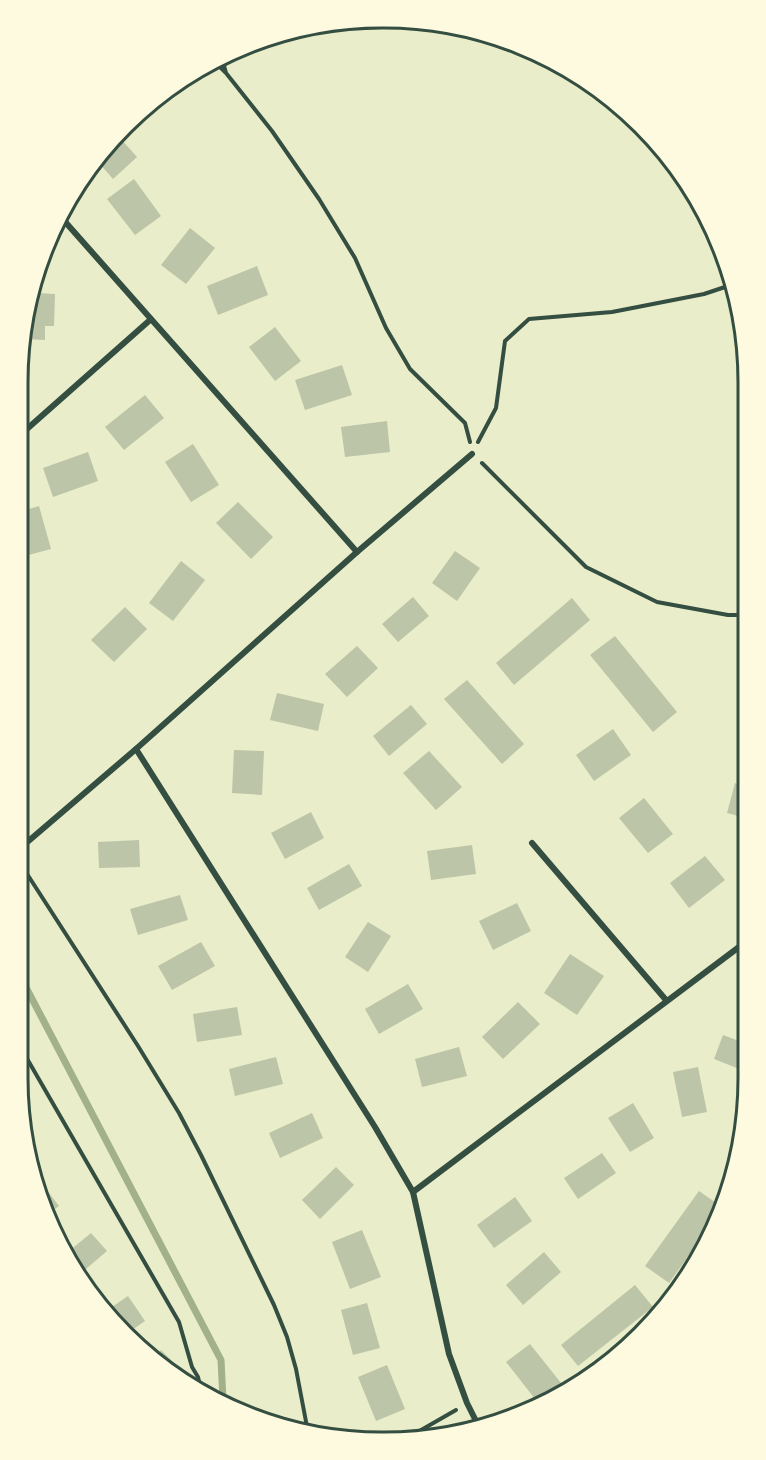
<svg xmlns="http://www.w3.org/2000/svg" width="766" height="1460" font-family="'Public Sans',sans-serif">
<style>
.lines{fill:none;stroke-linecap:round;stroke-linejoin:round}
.stream{stroke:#a3b18a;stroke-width:7}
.building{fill:#bcc5a7}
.path{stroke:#344e41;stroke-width:4}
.minor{stroke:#344e41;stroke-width:6}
.rim{fill:none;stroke:#344e41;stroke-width:3}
</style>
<rect width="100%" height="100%" fill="#e9edc9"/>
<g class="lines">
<path class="stream" d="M18,972L221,1360L223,1400"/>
</g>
<g class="building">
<path d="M120,138L137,157L113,179L100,164Z"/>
<path d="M134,179L161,216L135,235L107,199Z"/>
<path d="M190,228L215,248L186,284L161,265Z"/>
<path d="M257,266L268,295L218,315L207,286Z"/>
<path d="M36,293L55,294L54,326H45V340L24,339Z"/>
<path d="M275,327L301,361L275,381L249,347Z"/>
<path d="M342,365L352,395L305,410L295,380Z"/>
<path d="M145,395L164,418L124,450L105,427Z"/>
<path d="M387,421L390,452L345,457L341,427Z"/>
<path d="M193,444L219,485L191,502L165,462Z"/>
<path d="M88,452L98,481L53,497L43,468Z"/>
<path d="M238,502L273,537L251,559L216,523Z"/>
<path d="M39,506L51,549L21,557L19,549V512Z"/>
<path d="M455,551L480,568L457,601L432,583Z"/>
<path d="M181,561L205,580L173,621L149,603Z"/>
<path d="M413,597L429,616L398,642L382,624Z"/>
<path d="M572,598L590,620L514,685L496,663Z"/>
<path d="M125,607L147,629L114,662L91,640Z"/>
<path d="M615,636L677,712L653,732L590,655Z"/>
<path d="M357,646L378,668L347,697L325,674Z"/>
<path d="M467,680L524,744L502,764L444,699Z"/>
<path d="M277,693L324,704L318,731L270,720Z"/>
<path d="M21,701L26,722L20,723L27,748L18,750V702Z"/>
<path d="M411,705L427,724L389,756L373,736Z"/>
<path d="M613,729L631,755L594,781L576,755Z"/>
<path d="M234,750L264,751L262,795L232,793Z"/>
<path d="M429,751L462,787L436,810L403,773Z"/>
<path d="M735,783L746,786V818L727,813Z"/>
<path d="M644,798L673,834L648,853L619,818Z"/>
<path d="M311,812L324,838L285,859L271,833Z"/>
<path d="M139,840L140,867L99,868L98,842Z"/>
<path d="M472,845L476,874L431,880L427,851Z"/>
<path d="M705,856L725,880L689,908L670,883Z"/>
<path d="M349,864L362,886L319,910L307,888Z"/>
<path d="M180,895L188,920L138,935L130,909Z"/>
<path d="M517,903L531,931L493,950L479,921Z"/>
<path d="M368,922L391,936L368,972L345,957Z"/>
<path d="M201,942L215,966L172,990L158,966Z"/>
<path d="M570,954L604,976L577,1015L544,993Z"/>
<path d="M408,984L423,1009L379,1034L365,1009Z"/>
<path d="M518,1002L540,1024L503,1059L482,1037Z"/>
<path d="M237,1007L242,1035L197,1042L193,1014Z"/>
<path d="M723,1035L747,1044V1072L714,1059Z"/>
<path d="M459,1047L467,1076L422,1087L415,1059Z"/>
<path d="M276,1057L283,1084L235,1096L229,1069Z"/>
<path d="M698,1067L707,1112L682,1117L673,1072Z"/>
<path d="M633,1103L654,1138L630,1152L608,1118Z"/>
<path d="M312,1113L323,1138L280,1158L269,1133Z"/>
<path d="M602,1153L616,1173L578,1199L564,1178Z"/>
<path d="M336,1167L354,1185L320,1219L302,1200Z"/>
<path d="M42,1184L59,1206L48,1214L37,1195L36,1188Z"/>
<path d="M699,1191L719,1205L716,1218L669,1283L645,1266Z"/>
<path d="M515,1197L532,1221L494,1248L477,1225Z"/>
<path d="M362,1230L381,1277L350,1289L332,1242Z"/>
<path d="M91,1233L107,1251L80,1274L68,1252Z"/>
<path d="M544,1252L561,1272L523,1305L506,1285Z"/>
<path d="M635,1285L653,1307L578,1366L561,1345Z"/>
<path d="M128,1296L145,1321L129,1332L106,1311Z"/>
<path d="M367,1303L380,1348L353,1355L341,1310Z"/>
<path d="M530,1344L565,1388L539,1404L506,1362Z"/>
<path d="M161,1350L184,1373L179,1379L155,1357Z"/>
<path d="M387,1365L405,1409L376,1421L358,1377Z"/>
</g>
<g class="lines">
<g class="path">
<path d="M223,62L226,73L272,131L319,199L355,258L386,328L410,369L465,423L470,442"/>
<path d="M218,65L225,72"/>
<path d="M478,442L496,408L505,341L529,319L612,312L704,294L731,285"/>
<path d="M482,463L586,567L657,602L728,615H746"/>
<path d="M20,863L138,1046L179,1113L201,1155L274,1305L287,1337L296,1369L308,1432"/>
<path d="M18,1043L179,1322L192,1367L198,1377L201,1390"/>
<path d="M402,1441L456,1410"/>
</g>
<g class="minor">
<path d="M60,216L357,552"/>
<path d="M19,436L150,320"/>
<path d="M136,749L375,1127L413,1192L449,1354L467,1403L478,1425"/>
<path d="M532,843L666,1000"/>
<path d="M18,850L136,749L357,552L472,454"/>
<path d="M413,1192L747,941"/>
</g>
</g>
<path d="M0 0H766V1460H0ZM382 28H384A354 354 0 0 1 738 382V1078A354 354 0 0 1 384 1432H382A354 354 0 0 1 28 1078V382A354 354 0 0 1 382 28Z" fill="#fefae0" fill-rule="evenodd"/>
<path class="rim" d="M382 28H384A354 354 0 0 1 738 382V1078A354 354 0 0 1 384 1432H382A354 354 0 0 1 28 1078V382A354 354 0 0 1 382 28Z"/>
</svg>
